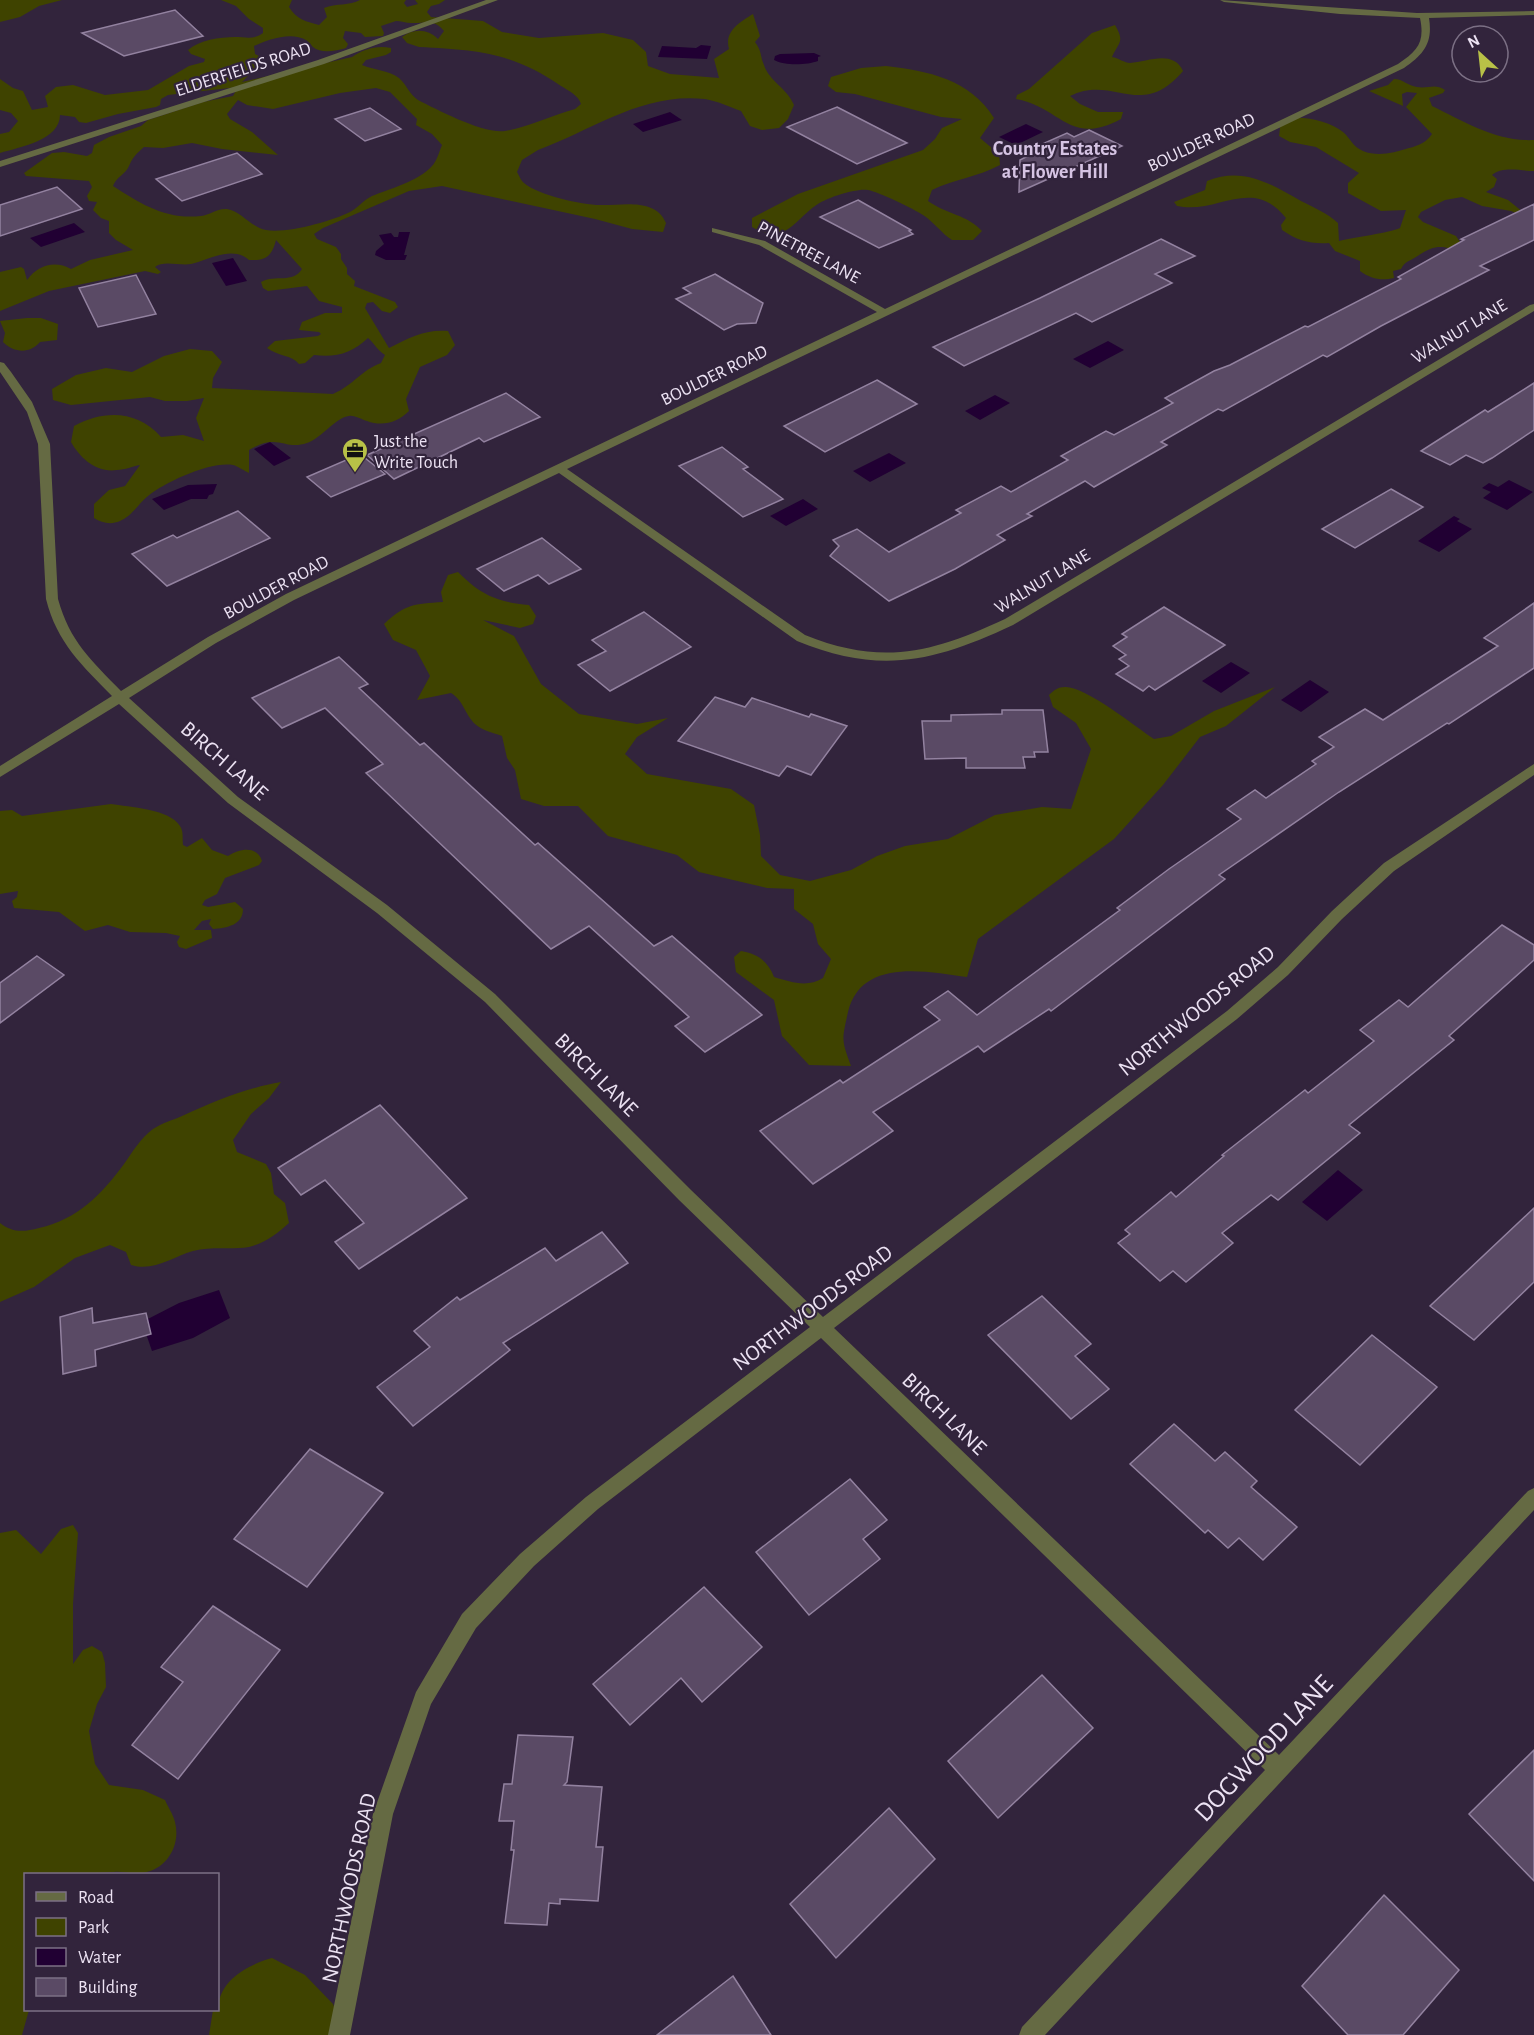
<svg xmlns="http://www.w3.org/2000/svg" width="1534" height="2035" font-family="'Alegreya Sans',sans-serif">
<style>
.green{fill:#3f4300;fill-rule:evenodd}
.water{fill:#210033}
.building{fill:#5a4a65;stroke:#9382a0;stroke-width:1.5}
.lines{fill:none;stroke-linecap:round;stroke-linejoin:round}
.minor{fill:#656a43;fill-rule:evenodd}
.labels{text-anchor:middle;stroke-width:4.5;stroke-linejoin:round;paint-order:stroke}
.far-street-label{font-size:18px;fill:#ece2f3;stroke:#32243c}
.far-poi-label{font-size:18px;fill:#ece2f3;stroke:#32243c;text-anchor:start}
.far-neighbourhood-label{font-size:20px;font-weight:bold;fill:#d5c3e3;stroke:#32243c}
.street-label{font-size:22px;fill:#ece2f3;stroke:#32243c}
.near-street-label{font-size:27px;fill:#ece2f3;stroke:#32243c}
</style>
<rect width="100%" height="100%" fill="#32243c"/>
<g class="green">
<path d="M0,0H62L39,6L20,17L0,22Z"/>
<path d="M221,0H292L289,7C296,19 307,22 319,25L327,17L324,8C336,3 350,6 360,0H406L404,3L407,7L418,4L415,0H445L439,4L431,6L427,12L431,17L483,21L502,32L539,38L603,33L633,40L646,52L648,66L670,74L719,78L714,59L729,49C724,31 740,22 753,14L760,36L755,42C762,51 760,56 764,65C769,81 787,88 794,105L788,119L779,128L762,130L750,126L741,111C730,107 717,101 705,99C643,92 594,129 538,150L522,160L517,172C519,175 521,181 524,183C538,195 582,205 600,205C621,206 655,197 666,223L663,232L632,229L595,219L442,186L409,191L323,228L314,234L317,239L336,247L341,254V259L347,268V274L355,281L354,286L395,302L398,307L390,313L382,311L373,302L367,303L365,308L389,348C409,338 425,329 448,331L455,345L447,355L420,367L406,399L409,411C398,422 383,427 367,421C362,420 355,415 349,416C336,417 322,438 307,443C284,451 279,432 249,450V473C244,471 238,466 233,465C211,461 165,482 148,496C138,504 132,516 120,521C111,525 102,523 94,518V504L109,490L125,486L140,465C133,466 125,470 117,470C96,473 80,458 71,442L74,426C104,410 137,410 161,437L183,435L204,441L196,418L204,398L187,401H165L150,397L71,405L53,400L52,389L76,375L106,368L132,372L164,356L190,349L212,351L222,362L213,378L212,388L333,394C355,384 360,371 381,363L385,355C377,350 375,344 368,338C352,353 336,358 314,355L305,363L299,364C292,355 277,356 267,348L275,341L318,336L321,334L319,332L299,330L302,322L325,313H342V307L319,301L307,286L268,291L263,288L261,282C275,274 293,284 302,269L276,240C272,256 266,261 249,260C232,245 209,260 191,264C180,266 163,260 155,267L161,272L158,274L145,271L49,291L0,311V272L21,267L24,269L27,280C38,265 55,260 71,269L90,260L133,250L116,240L109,233V221L101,218L93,210L97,202L89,201L87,196L92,187L89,181L26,176L24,173L52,153L64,152L87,156L92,153L94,145L109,137L141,126L148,120L203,102L233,96L238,87L168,95L161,99L160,105L156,107L118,114L86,123L79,122L75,117L60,115C60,140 20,147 0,153V134L9,132L18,121L11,113L0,110V79L13,88L23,91L32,110L48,107L45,96L56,87L73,85L105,95L148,90L189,66L204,62L205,59L191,54L188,50C200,40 219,37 235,37C246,37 254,40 263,33V28L249,19L236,6ZM396,21C401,21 406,23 411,23C424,24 434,18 444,31L438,39C428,29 414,28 402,37L407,43L419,47C477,50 511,52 561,86C569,91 578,95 581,104L575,109C552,115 529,127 505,131C483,134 438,110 418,100C409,94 407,85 399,78C388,70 374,70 362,65L366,60L386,55L391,52V48C377,45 364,49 352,57L242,82L265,59L255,54L254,46C267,40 291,31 306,40C307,40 312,46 313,47C321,54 336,51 346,48L348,44L343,38L345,31L361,33L365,37L383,36L384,33L381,26ZM376,88L390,92L417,119L416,125L432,134L442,145C439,152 437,161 432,166C419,181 389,189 372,196C362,201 358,208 350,212C332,221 286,234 266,230C249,226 241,211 227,209C217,208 210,215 201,216C166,220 141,204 113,186C116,177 126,174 129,166C132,158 137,153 144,147L163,148L192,143L222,149L278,155L252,132L230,119L227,114L238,100L247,105L273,109L340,93Z"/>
<path d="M1115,25C1125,42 1119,42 1112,57C1118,58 1125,63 1130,63C1147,62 1173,49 1183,71C1141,121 1114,74 1070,96L1080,104L1098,112H1123L1121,119C1069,147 1061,107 1016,99L1017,95L1029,89L1092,33Z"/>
<path d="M886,66C928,71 970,79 994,118L980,138L999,154L1000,165C978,177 954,179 932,190L928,201C946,214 968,215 982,231L973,240H952C941,233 934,222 923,215C914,209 879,192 868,190C856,188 825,198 815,206C792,223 785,245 752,227V218L798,194L923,150L935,139L942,128L962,119L941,117L855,94L836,92L828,86L831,77L861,68Z"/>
<path d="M1394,79C1403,79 1408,86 1417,87C1428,89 1435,83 1445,90L1443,93L1429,98L1432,106C1465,122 1497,142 1534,140V171C1521,171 1503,166 1492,175L1497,179L1494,187L1486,192L1508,200L1534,221L1511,211L1482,206L1462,197L1445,200L1421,212L1418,217L1423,222L1456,236L1467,252C1442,247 1438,242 1416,257C1410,261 1405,261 1401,269L1393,271L1394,278C1381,281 1371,279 1360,271V261L1335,251L1329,243C1310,244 1298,241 1282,230L1281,225L1286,218C1252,175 1217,215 1177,206L1174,202L1205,190L1207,181C1243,166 1271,184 1301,201C1315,208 1327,213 1338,223L1339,241C1355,237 1389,233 1400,228L1406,210L1381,211L1348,193V183L1359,173L1316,147L1290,142L1279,136L1281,120C1298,114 1329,120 1343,132C1351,139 1352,146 1363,151C1378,157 1393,153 1409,148C1418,146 1427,142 1432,134L1406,107L1417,93L1407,92L1402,94L1403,106L1369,91L1388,85Z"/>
<path d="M27,318H41L58,324L57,340L40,342C30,354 14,353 3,342L5,333L0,321Z"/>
<path d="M458,572C481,595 497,602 529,605L536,616L533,624L520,628L483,620L514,636L541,684L579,714L637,724L668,718L637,737L625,754L647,774L731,789L754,805L760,835L761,856L780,875L810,881L851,870L877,856L905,846L948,839L995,815L1042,807L1071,809L1091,749L1076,723L1053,707L1049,695C1054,690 1058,687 1065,687C1085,686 1136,727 1154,739L1171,736L1214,711L1275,687L1226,726L1200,737L1163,785L1114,839L978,939L967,977C925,971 861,958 848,1012C842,1040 841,1039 851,1066L809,1065L782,1036L774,1000L736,972L734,957L741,951C758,954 768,961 774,977C791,982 807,988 823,978L831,959L818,944L813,924L794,909V889L767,888L699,872L677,855L608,836L578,806H544L521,799L515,770L507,758L502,736C494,733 481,730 475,724C464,713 464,701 451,693L417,700L430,676L416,650L393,640L384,624C405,604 414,604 443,602L441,592L448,575Z"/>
<path d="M111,804C129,807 170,809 180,826C184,832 182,838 183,845L187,847L202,838L212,850L228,856C239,849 257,845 262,861L259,865L225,878L217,894L205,900L202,905L208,907L235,902L243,909C243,925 227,928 213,929L209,924L211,919L202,921L194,930H211L212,938L186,949L179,947L177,942L180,936L166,933L130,932L108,925L85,931L59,912L14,908L12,901L17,897L18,891L0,894V811L12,810L22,816Z"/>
<path d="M281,1082L269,1098L251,1114L233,1140L237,1152L266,1164L271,1173L274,1194L285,1203L289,1223C277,1234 265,1243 249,1247C231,1250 212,1246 193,1251C172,1257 154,1272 131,1265L126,1252L110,1245L75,1258L34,1287L0,1302V1223C13,1233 24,1232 39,1228C78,1219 101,1195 124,1164C133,1151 140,1139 153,1129C162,1123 173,1120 182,1116C215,1101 246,1088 281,1082Z"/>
<path d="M73,1525L78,1533L73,1604V1664L83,1650L92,1646L102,1652L105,1663L106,1687L97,1704L89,1731L95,1764L109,1785L143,1790L165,1800C168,1807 173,1814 175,1822C181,1845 167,1870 142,1873C133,1875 123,1871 114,1872C84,1874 55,1874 26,1874V2010H29L22,2035H0V1533L16,1530L41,1554L61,1529Z"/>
<path d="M272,1958L305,1975L333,2004L346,2035H209L213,2010H218C218,1981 247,1965 272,1958Z"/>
</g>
<g class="water">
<path d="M701,45L711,46L707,59L658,57L662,46L696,48Z"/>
<path d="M814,53L821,56L818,57V61C807,65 785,66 774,60L775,56L780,54Z"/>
<path d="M670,112L682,120L643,132L633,124Z"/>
<path d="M1026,124L1043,132L1016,145L999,137Z"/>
<path d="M74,223L85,232L41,247L30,238Z"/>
<path d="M399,232H410L404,255H407L405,260H386L375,255L376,251L384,244L379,235L391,233L394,237H398Z"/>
<path d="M233,258L247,281L226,286L212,263Z"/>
<path d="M1108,341L1124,350L1090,368L1073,359Z"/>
<path d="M995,395L1010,403L980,420L965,411Z"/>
<path d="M270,442L291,458L274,466L254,449Z"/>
<path d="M889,453L906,463L870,482L853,471Z"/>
<path d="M1509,480L1533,492L1507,510L1483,498L1491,492L1482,488L1489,483L1498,487Z"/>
<path d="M217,484L213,494L209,495L207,499H191L164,510L152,499L188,485Z"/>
<path d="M803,499L818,509L786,526L770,516Z"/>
<path d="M1454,516L1460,519L1457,521L1472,529L1439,552L1418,541Z"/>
<path d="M1231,662L1250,673L1221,693L1202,681Z"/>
<path d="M1310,680L1329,692L1301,712L1281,700Z"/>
<path d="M1338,1170L1363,1190L1327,1221L1302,1202Z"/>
<path d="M219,1290L230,1318L193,1338L152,1351L142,1322L179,1303Z"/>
</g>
<g class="building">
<path d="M175,10L203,36L124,56L82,33Z"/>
<path d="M837,107L907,143L857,164L787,127Z"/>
<path d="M370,108L401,129L365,141L335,119Z"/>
<path d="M1089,130L1122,146L1019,192L1020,160L1028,156L1022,153L1067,133L1074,137Z"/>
<path d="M237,153L262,174L182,201L156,179Z"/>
<path d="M57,187L82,209L0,236V205Z"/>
<path d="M858,200L911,230L909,231L913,234L879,248L820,217Z"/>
<path d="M1534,204V240L1480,266L1489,270L1381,326L1327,357L1323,355L1223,411L1218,409L1161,442L1167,445L1094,487L1085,481L1027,514L1032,516L997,535L1005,540L955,569L889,601L830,556L839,546L833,540L857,529L889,552L961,513L956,510L1001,486L1011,492L1068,460L1061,456L1106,431L1114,435L1173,403L1165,398L1214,371L1230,365L1305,326L1308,327L1401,279L1398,277L1464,240L1461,239Z"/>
<path d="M1161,239L1195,256L1155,274L1172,283L1092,322L1076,313L964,366L933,347L1040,298Z"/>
<path d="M715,274L763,303L756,323L737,324L724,330L676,299L691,293L683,288Z"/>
<path d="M136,275L156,314L98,327L79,288Z"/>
<path d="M877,380L917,404L825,452L784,426Z"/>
<path d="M1534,383V430L1492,458L1483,463L1466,455L1450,465L1421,451L1485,410L1488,412Z"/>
<path d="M506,393L540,417L484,442L479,438L394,479L367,455Z"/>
<path d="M722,447L748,467L743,469L783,499L743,517L679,466Z"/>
<path d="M360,454L385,474L331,497L307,477Z"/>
<path d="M1391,489L1423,507L1355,548L1322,529Z"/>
<path d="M238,511L270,538L167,586L132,554L173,535L177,538Z"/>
<path d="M542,538L581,569L549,584L538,575L504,591L477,569Z"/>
<path d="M1534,603V668L1449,724L1447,723L1339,792L1219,875L1225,879L1051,1011L1049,1009L984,1052L978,1046L873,1112L893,1131L813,1184L760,1131L840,1080L843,1083L940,1020L924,1007L948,991L977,1015L1120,910L1117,908L1169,869L1241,819L1227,809L1255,790L1266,798L1316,764L1312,761L1334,747L1319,737L1365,709L1383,720L1498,646L1484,638Z"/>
<path d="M1164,607L1225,645L1155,690L1149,686L1143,691L1116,674L1129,666L1119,659L1126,655L1113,646L1127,637L1122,634Z"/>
<path d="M644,612L691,647L610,691L578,665L606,651L592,640Z"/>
<path d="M339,657L368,684L359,688L420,745L424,743L535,845L538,843L654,946L672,936L762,1015L705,1052L675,1026L689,1017L589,926L551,949L366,773L383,764L325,708L282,728L252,698Z"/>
<path d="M715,697L745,707L752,698L809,717L811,714L847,726L811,775L787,766L779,776L678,741Z"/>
<path d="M1002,710H1043L1048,752H1034L1035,757H1023L1025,768H966V758L925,759L922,721H951V715L1002,714Z"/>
<path d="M1502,925L1534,945V960L1449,1036L1454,1040L1349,1125L1360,1133L1278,1200L1271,1195L1222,1233L1233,1243L1186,1282L1173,1271L1160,1281L1118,1243L1130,1234L1125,1230L1171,1192L1176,1197L1224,1156L1222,1155L1305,1090L1308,1093L1374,1041L1360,1030L1399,1000L1408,1007Z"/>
<path d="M37,956L64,975L0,1023V983Z"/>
<path d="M380,1105L467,1198L359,1269L335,1242L364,1223L325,1180L301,1195L278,1168Z"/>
<path d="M1534,1208V1282L1474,1340L1430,1306Z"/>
<path d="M602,1232L628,1263L503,1343L510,1350L413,1426L377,1387L430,1347L414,1331L457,1297L460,1300L545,1248L556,1261Z"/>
<path d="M1042,1296L1091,1344L1075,1356L1109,1389L1071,1419L988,1335Z"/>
<path d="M92,1308L93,1323L146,1313L151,1334L95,1350L96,1366L63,1374L60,1317Z"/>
<path d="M1372,1335L1437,1387L1360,1465L1295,1410Z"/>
<path d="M1174,1424L1215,1461L1225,1452L1257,1481L1251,1487L1297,1527L1263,1560L1239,1538L1228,1548L1208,1530L1205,1533L1130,1464Z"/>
<path d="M310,1449L383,1493L307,1587L234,1539Z"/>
<path d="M850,1479L887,1520L863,1539L880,1559L809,1615L756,1552Z"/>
<path d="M704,1587L762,1647L702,1702L681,1678L630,1725L593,1684Z"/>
<path d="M213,1606L280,1650L178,1779L132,1745L183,1682L161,1667Z"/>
<path d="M1042,1675L1093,1728L998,1818L948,1761Z"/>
<path d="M518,1735L573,1737L567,1782L564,1785L602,1787L596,1847H603L598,1901L560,1899V1904L549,1903L547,1925L505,1923L514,1850H511L514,1821H499L504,1784H512Z"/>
<path d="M1534,1750V1881L1469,1814Z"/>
<path d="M889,1808L935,1859L836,1958L790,1904Z"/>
<path d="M1384,1895L1459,1970L1403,2035H1348L1302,1986Z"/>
<path d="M733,1976L771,2035H657Z"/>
</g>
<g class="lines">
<g class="minor">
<path d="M486,0H498L324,64L0,167V161L318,60Z"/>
<path d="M1220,0L1417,13L1534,11V15L1429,18C1433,43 1424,54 1404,68L567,469L805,635C882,666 932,653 1005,619L1530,305L1534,304V311L1013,625C934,662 880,675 797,641L559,473L294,600L216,643L129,698L238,797L387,905L495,994L691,1190L823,1317L1227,1011L1278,967L1332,911L1384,863L1534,764V775L1394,871L1342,919L1288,975L1237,1019L834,1328L1279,1755L1528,1491L1534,1488V1510L1045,2035H1019L1022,2027L1265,1770L821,1338L598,1509L534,1566L476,1628L431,1704L393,1814L350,2035H328L373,1814L416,1692L462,1614L520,1554L586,1497L810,1327L679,1200L485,1002L377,913L228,803L119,704L0,777V766L112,696C82,665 57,643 46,599L38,444L27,412L0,372V362L4,363L11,372L32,402L50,444L58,599C70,642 91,660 121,691L208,637L286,594L877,312L759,245L712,232V228L765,241L885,309L1398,64C1418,51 1425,42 1420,18L1340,14L1224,2Z"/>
</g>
</g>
<defs>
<symbol id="office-pin" viewBox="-11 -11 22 30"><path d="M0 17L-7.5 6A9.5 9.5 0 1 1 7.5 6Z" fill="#b8c147" stroke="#32243c"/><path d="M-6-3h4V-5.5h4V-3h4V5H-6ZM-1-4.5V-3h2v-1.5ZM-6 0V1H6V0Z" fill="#111"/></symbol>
</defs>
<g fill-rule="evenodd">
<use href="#office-pin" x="340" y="436" width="30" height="40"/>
</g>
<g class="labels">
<g class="far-street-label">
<text transform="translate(243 69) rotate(-18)" y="6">ELDERFIELDS ROAD</text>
<text transform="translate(1201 142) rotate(-25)" y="6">BOULDER ROAD</text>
<text transform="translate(809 252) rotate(28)" y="6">PINETREE LANE</text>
<text transform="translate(1459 331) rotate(-31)" y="6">WALNUT LANE</text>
<text transform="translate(714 375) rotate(-26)" y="6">BOULDER ROAD</text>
<text transform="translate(1042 581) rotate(-31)" y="6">WALNUT LANE</text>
<text transform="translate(276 587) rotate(-28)" y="6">BOULDER ROAD</text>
</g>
<g class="far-poi-label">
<text x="374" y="447">Just the<tspan x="374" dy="21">Write Touch</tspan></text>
</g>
<g class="far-neighbourhood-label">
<text x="1055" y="155">Country Estates<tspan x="1055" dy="23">at Flower Hill</tspan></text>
</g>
<g class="street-label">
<text transform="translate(225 760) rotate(41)" y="8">BIRCH LANE</text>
<text transform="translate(1196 1010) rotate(-39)" y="8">NORTHWOODS ROAD</text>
<text transform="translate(597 1074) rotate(45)" y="8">BIRCH LANE</text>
<text transform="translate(812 1307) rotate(-37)" y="8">NORTHWOODS ROAD</text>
<text transform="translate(945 1413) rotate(44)" y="8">BIRCH LANE</text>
<text transform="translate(348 1888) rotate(-78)" y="8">NORTHWOODS ROAD</text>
</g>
<g class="near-street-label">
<text transform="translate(1263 1748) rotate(-47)" y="9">DOGWOOD LANE</text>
</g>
</g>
<rect x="24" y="1873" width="195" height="138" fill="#32243c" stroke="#7c7085" stroke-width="1.5"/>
<rect x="36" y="1892" width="30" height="9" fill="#656a43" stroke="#7c7085" stroke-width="1.5"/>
<text x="78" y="1903" font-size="18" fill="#ece2f3">Road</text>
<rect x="36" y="1918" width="30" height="18" fill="#3f4300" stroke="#7c7085" stroke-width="1.5"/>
<text x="78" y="1933" font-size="18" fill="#ece2f3">Park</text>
<rect x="36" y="1948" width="30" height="18" fill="#210033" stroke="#7c7085" stroke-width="1.5"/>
<text x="78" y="1963" font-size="18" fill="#ece2f3">Water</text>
<rect x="36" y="1978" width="30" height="18" fill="#5a4a65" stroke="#7c7085" stroke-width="1.5"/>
<text x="78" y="1993" font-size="18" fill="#ece2f3">Building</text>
<g transform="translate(1480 54) rotate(333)"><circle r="28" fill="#32243c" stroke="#7c7085" stroke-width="1.5"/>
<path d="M0-4.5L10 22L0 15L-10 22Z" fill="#b8c147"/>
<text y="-9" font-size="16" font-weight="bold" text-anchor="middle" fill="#ece2f3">N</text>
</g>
</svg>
